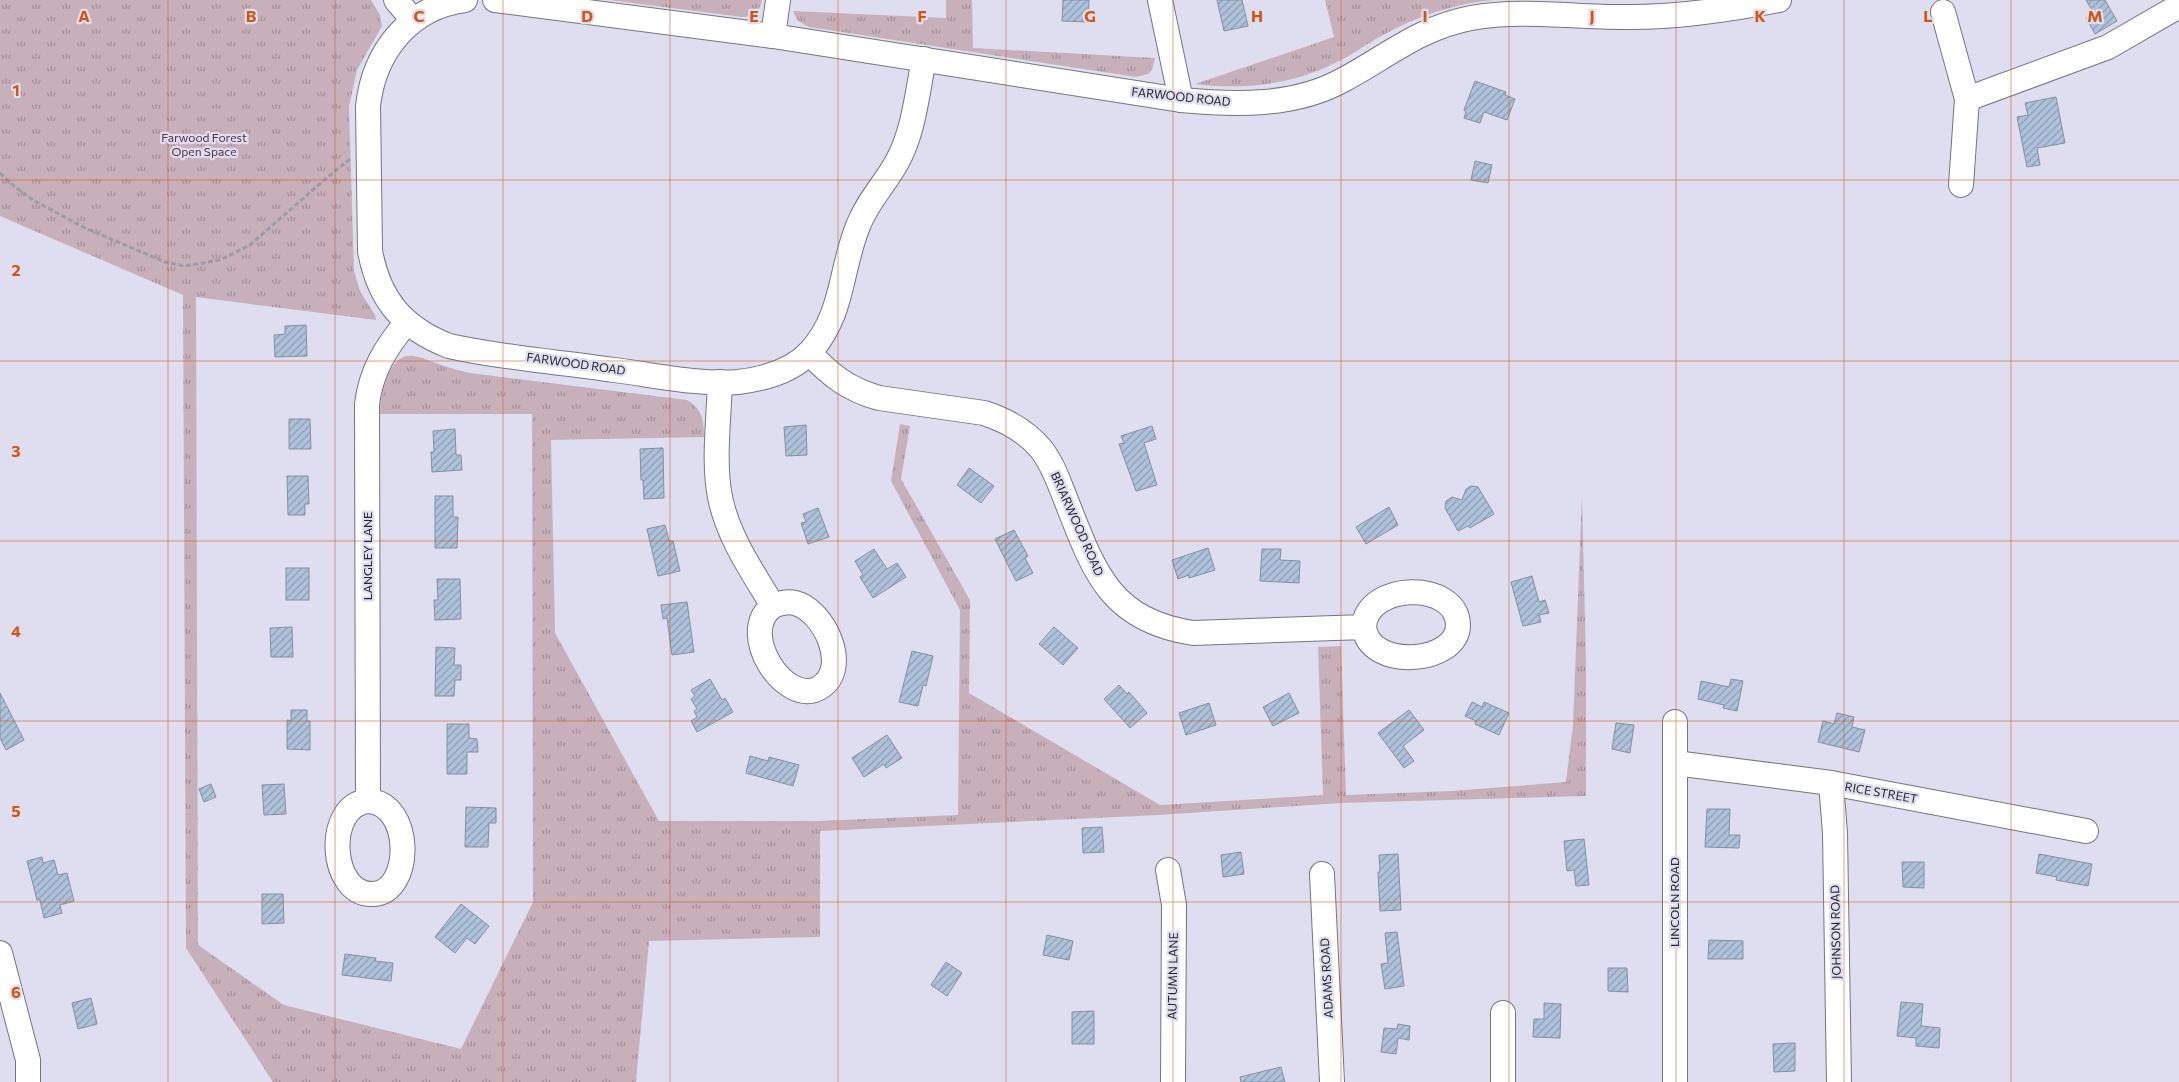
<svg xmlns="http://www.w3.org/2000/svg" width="2179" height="1082" font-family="Commissioner,sans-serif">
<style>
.park{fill:url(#park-tufts)}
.building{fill:url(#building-hatch);stroke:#84909d}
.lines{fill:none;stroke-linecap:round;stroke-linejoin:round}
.minor-casing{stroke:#747484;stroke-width:26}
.path{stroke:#9c9ca9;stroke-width:3;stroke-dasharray:5 2.5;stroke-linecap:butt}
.minor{stroke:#fff;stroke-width:24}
.grid{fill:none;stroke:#d5540f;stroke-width:1;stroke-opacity:0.55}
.labels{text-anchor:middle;stroke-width:4.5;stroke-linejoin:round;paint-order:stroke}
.street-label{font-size:12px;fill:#26262c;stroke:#dedef0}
.park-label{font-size:12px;fill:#592d44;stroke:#dedef0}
.grid-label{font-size:16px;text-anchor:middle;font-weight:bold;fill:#d5540f;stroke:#dedef0;stroke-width:4.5;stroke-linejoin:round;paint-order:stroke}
</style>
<defs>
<pattern id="park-tufts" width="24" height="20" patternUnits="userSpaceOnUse" patternTransform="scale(1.25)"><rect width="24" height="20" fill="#c8b0bb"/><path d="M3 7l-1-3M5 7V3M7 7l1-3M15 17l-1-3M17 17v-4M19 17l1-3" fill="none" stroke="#a28f98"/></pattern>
<pattern id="building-hatch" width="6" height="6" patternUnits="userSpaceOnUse" patternTransform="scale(1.25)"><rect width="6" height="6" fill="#aec2db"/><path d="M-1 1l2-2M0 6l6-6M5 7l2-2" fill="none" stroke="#8d9db2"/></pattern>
</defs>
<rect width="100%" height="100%" fill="#dedef0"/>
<g class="park">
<path d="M0,0H371L380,15L382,26L357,70L349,106L354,271L360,291L375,315L376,320L196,297L198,945L284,1005L461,1049L533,902L532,414H380C380,400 383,386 389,373C403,344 421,359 444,366C453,369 462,371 470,373L687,400C702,409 704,420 704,437L551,440L555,633L659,821H819L958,815L960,610L891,481L900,424L910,426L901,479L970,600L969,693L1160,805L1323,795L1318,647L1341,646L1346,795L1452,791L1566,782L1573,725L1582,495L1586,663V796L1341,803L1159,815L820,831V937L649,941L636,1082H273L186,948L183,295L0,216Z"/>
<path d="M609,0H762C760,11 753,17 742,17Z"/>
<path d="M946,0H972L973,48L1155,58L1152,70L1148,74L1136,77L809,27C800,23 796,20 793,11L946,18Z"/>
<path d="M1325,0H1495C1456,3 1417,16 1383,35C1366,44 1351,56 1333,64C1290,85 1242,90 1195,84L1334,37Z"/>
</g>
<g class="building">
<path d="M1063,0H1089L1088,22L1062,21Z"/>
<path d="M1217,0H1242L1248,26L1224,31Z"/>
<path d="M2086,0H2105L2117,21L2095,34L2086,18L2094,14Z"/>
<path d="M1475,81L1506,92L1505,95L1515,99L1507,120L1484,112L1480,123L1464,118L1466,112L1464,110Z"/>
<path d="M2056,97L2065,143L2037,148L2040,165L2027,167L2017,117L2028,115L2025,103Z"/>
<path d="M1475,161L1492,165L1488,183L1471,180Z"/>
<path d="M306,325L307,356L275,357L274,335L285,334V326Z"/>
<path d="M289,419H310L311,449H289Z"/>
<path d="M806,425L807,455L786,456L784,427Z"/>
<path d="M1152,426L1156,439L1144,443L1157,485L1136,491L1119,444L1124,443L1121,436Z"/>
<path d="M455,429L456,455H461L462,470L432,472L431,452H434L433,431Z"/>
<path d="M663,448L664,498L644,499L643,480H641L640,449Z"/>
<path d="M969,468L994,486L981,503L957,485Z"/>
<path d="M287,476H308L309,504H305V515H288Z"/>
<path d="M1471,486L1478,487L1494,514L1470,528L1468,526L1458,531L1445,508L1446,501L1452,497L1462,500L1466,489Z"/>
<path d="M435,496H453V517H458L457,548H435Z"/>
<path d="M1389,507L1398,525L1366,544L1356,527Z"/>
<path d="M818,508L829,537L808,544L801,523L806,522L803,514Z"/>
<path d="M665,525L669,541H673L680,571L658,576L647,529Z"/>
<path d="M1014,530L1028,556L1025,558L1033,573L1016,581L995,539Z"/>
<path d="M1208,548L1215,570L1189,578V575L1178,579L1172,560Z"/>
<path d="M874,549L887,569L897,563L906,577L873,598L860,577L863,575L855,561Z"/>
<path d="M1262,549H1281L1280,560L1300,561L1299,583L1260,581Z"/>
<rect x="286" y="568" width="23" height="32"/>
<path d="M1532,576L1539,602L1545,600L1549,613L1539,615L1541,622L1523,626L1511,582Z"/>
<path d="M437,579H460L461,619L435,620L434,600H438Z"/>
<path d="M687,602L694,652L672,655L667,618L663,619L661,605Z"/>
<path d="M292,627L293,657H271L270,628Z"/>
<path d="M1054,627L1078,648L1063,665L1039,644Z"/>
<path d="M436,647L455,648L454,665H461V680H455L454,696H435Z"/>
<path d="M912,651L933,656L926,686L923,685L918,706L899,702Z"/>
<path d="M710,679L722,700L725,698L733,712L697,732L691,721L697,717L694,711L697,709L691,699L695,696L691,690Z"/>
<path d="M1731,679L1743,681L1737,711L1723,708L1724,705L1698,699L1701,681L1729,687Z"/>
<path d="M1119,685L1127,694L1129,692L1147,713L1130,728L1104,699Z"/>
<path d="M0,693L24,740L6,750L0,738Z"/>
<path d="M1289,693L1299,713L1273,726L1263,707Z"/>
<path d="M1472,702L1482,707L1484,702L1509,713L1499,735L1475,724L1476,721L1465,716Z"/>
<path d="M1209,703L1216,725L1186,735L1179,713Z"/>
<path d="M291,710H307V721H310V750L287,749V720L291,721Z"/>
<path d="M1409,710L1424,730L1403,746L1414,761L1404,768L1378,733Z"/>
<path d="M1837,713L1854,717L1852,727L1865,730L1859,752L1818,742L1823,721L1834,724Z"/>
<path d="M1616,723L1634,725L1630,753L1612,749Z"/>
<path d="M447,724H469V738L477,739L478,752H467V774H447Z"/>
<path d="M887,735L902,758L886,768L884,764L864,777L852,758Z"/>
<path d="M750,756L768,761L769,757L799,765L793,786L746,773Z"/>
<path d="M211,784L216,797L204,802L199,789Z"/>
<path d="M284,784L286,814L264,815L262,785Z"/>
<path d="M466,807L496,808V823H489L488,847H465Z"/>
<path d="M1707,809H1730L1729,835H1740L1739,848L1705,847Z"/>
<path d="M1102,827L1104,852L1083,853L1082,828Z"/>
<path d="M1584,839L1589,885L1576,886L1574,870L1567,871L1564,841Z"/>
<path d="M1241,852L1244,874L1223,877L1221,855Z"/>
<path d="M1398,854L1401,910L1380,911L1378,872H1380L1379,855Z"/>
<path d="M2039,854L2092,864L2088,886L2056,880L2057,877L2036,873Z"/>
<path d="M42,857L43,863L54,860L58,875L67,873L74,901L60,905L62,913L44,918L40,900H37L27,861Z"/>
<path d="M1902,862H1924V888L1903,887Z"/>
<path d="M262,894H283L284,923L262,924Z"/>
<path d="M461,904L489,926L475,944L467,938L455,953L435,937Z"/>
<path d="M1397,932L1404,986L1385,989L1381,964L1388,963L1385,933Z"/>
<path d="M1047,935L1073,941L1069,960L1043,955Z"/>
<path d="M1709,940L1743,941V959H1708Z"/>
<path d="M345,954L376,958L375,961L393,963L391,981L342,975Z"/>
<path d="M946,962L962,973L947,996L931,985Z"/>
<path d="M1608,968H1627L1628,992L1608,991Z"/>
<path d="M91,998L97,1024L78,1029L72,1003Z"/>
<path d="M1901,1002L1923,1004L1921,1026L1940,1028L1939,1048L1916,1046V1038L1897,1036Z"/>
<path d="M1544,1003L1561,1004L1560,1038L1533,1037L1534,1019H1544Z"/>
<path d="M1094,1011V1044H1072V1012Z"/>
<path d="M1398,1024L1410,1026L1409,1040L1398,1038L1396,1054L1381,1052L1384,1028L1397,1029Z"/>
<path d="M1795,1043V1071L1774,1072L1773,1044Z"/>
<path d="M1281,1067L1285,1082H1241L1240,1077Z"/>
</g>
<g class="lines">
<defs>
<g id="minor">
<path d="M396,0L413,20"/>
<path d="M465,0C409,7 374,52 368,106L370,251C379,300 403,328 449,346C503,358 559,362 614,370C654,375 698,385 738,382C764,379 792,371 810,352C844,314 840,270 858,226C867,202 885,184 897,162C914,131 917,94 924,59"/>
<path d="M495,0L773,36L1181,100C1235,105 1294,107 1343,80C1388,56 1419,28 1471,18C1521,9 1572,17 1622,17C1675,18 1728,10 1779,0"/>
<path d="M1160,0L1181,100"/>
<path d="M1943,12L1967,99L2108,47L2179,6"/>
<path d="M773,36L778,0"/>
<path d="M1961,185L1967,99"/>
<path d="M809,353C832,376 847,389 879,398L984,413C1006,420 1026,431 1041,449C1053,464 1059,483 1066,500C1094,571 1109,620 1193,633L1364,627C1369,671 1458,664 1458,625C1457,580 1366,582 1364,627"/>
<path d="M720,382C719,417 713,463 720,497C728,537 752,571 773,606C736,632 785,707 819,688C852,669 824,610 795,603C788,601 780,603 773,606"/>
<path d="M1675,763L1831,783L2086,831"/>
<path d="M1831,783L1835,833L1839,1082"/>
<path d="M368,801C413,803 413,891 374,894C329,897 324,805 368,801L367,404C371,371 386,347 407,322"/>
<path d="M1168,870L1174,905L1173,1082"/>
<path d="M1322,874L1332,1082"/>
<path d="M0,953L28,1060V1082"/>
<path d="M1503,1013V1082"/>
<path d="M1675,1082V722"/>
</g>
</defs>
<use href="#minor" class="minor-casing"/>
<path class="path" d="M0,173L15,187L33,200L85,228L165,262L184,266L220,260L250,245L323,181L350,159"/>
<use href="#minor" class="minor"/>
</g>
<path class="grid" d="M168,0V1082M335,0V1082M503,0V1082M670,0V1082M838,0V1082M1006,0V1082M1173,0V1082M1341,0V1082M1509,0V1082M1676,0V1082M1844,0V1082M2011,0V1082M0,180H2179M0,361H2179M0,541H2179M0,721H2179M0,902H2179"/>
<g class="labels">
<g class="street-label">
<text transform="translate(1181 97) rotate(6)" y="4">FARWOOD ROAD</text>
<text transform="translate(576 364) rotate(8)" y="4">FARWOOD ROAD</text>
<text transform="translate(1077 524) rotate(66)" y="4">BRIARWOOD ROAD</text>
<text transform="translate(368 556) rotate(-90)" y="4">LANGLEY LANE</text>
<text transform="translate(1881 793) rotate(10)" y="4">RICE STREET</text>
<text transform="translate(1675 902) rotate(-90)" y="4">LINCOLN ROAD</text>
<text transform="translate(1836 932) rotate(-91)" y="4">JOHNSON ROAD</text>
<text transform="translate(1173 976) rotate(-89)" y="4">AUTUMN LANE</text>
<text transform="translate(1327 978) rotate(-93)" y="4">ADAMS ROAD</text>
</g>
<g class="park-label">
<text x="204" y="142">Farwood Forest<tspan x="204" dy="14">Open Space</tspan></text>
</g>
</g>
<g class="grid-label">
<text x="84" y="22">A</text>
<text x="251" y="22">B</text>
<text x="419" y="22">C</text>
<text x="587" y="22">D</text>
<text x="754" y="22">E</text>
<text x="922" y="22">F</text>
<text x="1090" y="22">G</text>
<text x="1257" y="22">H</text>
<text x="1425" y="22">I</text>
<text x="1592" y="22">J</text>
<text x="1760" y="22">K</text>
<text x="1928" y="22">L</text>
<text x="2095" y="22">M</text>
<text x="16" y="96">1</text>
<text x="16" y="276">2</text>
<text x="16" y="457">3</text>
<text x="16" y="637">4</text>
<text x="16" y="817">5</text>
<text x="16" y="998">6</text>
</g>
</svg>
